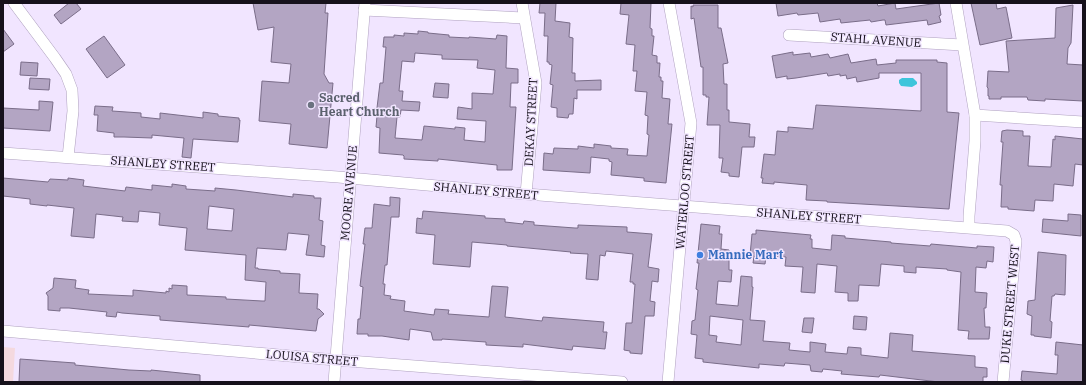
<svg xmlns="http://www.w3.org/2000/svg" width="1086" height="385" font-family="'IBM Plex Serif',serif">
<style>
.commercial{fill:#f4d9df}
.water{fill:#3ec5db}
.building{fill:#b3a5c3;stroke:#7a6d89;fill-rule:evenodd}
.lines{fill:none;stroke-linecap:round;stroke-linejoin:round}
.street-casing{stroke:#afa1bf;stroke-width:12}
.street{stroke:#fff;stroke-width:11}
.worship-dot{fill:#6b7280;stroke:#f1e5ff;stroke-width:1.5}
.shop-dot{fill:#3f7fe0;stroke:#f1e5ff;stroke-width:1.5}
.labels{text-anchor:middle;stroke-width:3;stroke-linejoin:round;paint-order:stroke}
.street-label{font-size:12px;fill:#16111b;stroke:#f1e5ff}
.worship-label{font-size:12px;font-weight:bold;fill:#5b616d;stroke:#f1e5ff;text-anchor:start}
.shop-label{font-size:12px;font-weight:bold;fill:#366cbe;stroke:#f1e5ff;text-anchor:start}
</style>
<rect width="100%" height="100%" fill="#f1e5ff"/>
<path class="commercial" d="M3,347L15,348L13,382H3Z"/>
<path class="water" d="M902,78H913L917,82V84L912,87L901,86L899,83V80Z"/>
<g class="building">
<path d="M69,3H76L81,9L61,24L54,15Z"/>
<path d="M253,3H326L325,13H328L324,74L329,83H333L327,148L289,144L291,124L259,121L262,81L289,83L291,64L271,62L274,27L258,30Z"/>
<path d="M540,3H556L555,21L570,23L569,37L573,38L572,73H575V81L601,80V90H577V99L574,98L573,114H569L568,118L557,117V108L551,107L553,85L550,84L552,65L549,64V62H547L548,36H544L545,13H539Z"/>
<path d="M621,3H651L650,28L652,29V36H654L652,55L657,56V63H660L659,77H661V81H663L662,98L670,99L668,124H672L666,183L644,181V178L611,175L612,162L609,161V159L591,157L590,173L543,170L544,153L553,154L554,148L578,149V146L594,148V144L611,146V148L628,149L627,155L647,156L649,135L647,134L648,116L645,115L647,92L635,91L637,71H633L635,45L626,44L629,15L620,14Z"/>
<path d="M776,3H877L878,6L895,3L896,9L939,3L941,15L939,16L941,22L928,25L927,20L886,25L885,20H883L871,22L870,20L841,23L840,19L820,22L818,13L798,15L797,13L778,16Z"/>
<path d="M971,3H996L997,9L1006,7L1012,38L980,45Z"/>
<path d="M693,5H718V28H721L728,63L723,64L724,84H727V110H729V122L750,124L749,137H755L754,147H742L739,177L729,176V173L721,172L723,158H719L720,125H707L709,97H706V95H703V67H701L694,18L691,19V6L693,7Z"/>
<path d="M1073,5L1071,43L1068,48L1067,64L1083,65V101L1045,99V101L1028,100L1027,97H1001V99H989V96H988V88L987,87L988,71L1009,72L1006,41L1055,38L1056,8Z"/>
<path d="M3,29L14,44L3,52Z"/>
<path d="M418,31L428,32V33L449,35V37L469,38V37L496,39L497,35L507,36L506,68L518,69V83H511L510,107H516L512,170H497V165L438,159V161L404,159V156L403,155L379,153L380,128L376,127L377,116H376L380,83H383L386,47H383L384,37H394V35L404,36V33L418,34ZM415,53L442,55V59L478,60L477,68L495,70L493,94L472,93V109L458,107L457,119L486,121L485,142L464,140L465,128L455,127V129L424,126L422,140L395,138L397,117H400L401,110L419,111L420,102L402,101L403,91H399L402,61L414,62Z"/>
<path d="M104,36L125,65L107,78L86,49Z"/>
<path d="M793,52V55L810,53L811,57L828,54L830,58L848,54L851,63L876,59L877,65L896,63V60H937V62L947,63V112L959,113L949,209L827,202V201L806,200L807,185L774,182V184L762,183L763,178H761L764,154L775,155L777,131L788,132V127L813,129L816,105L921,111V73H879V78L857,82L856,77L847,79L846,75L840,76V74L828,76L827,73L796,78L787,79V76L776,78L772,56Z"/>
<path d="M21,62L38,63L37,76L20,75Z"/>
<path d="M30,78L50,79L49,90L29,89Z"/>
<path d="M435,83L449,84L448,98L433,97Z"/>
<path d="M39,101L53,102L50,131L3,128V108L39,110Z"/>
<path d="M95,106L113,107L112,111L141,113V117L160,119V113L203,118V112L218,114V116L239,118V120H240L238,142L193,139L191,158L182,157L184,138L152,135V138L124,137H114V133L97,131L98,115H94Z"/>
<path d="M1007,130L1023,131V136H1030L1028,166L1051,167L1053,139L1055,140V136L1083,139V165L1075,164L1073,186L1054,184L1053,201L1035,200L1034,211L1008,209V207H1001L1002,185H1000L1003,142H1001L1002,131Z"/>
<path d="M3,178L48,182L50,179L68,180V178L84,180L83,186L125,191L126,187L152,190V185L172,187V184L186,186V189L215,191V188L236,190L293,197V194L314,196V198H321L319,220L323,221L321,245L325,246L324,257L306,255L309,235L288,233L286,250L257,248L255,268H258V269L280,271V273L300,274L299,293L318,294L317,309H319L324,314L318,319L316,331L249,325V327L173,321L160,320V316L122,313L117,312L116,317L106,316L107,312L69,308H60V311L48,310V296L46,293L53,288L54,278L76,280L75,288L89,290L88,294L133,296V290L166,293V291L169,292V288L172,289V285L187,286V295L226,297V299L262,301H265L266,282L245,280L246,255L185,250L187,228L159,225L160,213L139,211L138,222L122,221L123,217L96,214L94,238L71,236L74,208L47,205V206L30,204V199L3,196ZM209,206L234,209L232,231L207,229Z"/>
<path d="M390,197L400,198L399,217H391L387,265H385L383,284H385L384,295L391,296L390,299L405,301L404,311L434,315L435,309L449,310L448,314L489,317L492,286L508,287L505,317L542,321L543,317L604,322L603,332H607L605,349L573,346L572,350L523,344V347L486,345V342L442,339V340H433L431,332L410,329L409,340L382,336H368V334H357L358,319H360L363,287L360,286L365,244H363L365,228H372L374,204L390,206Z"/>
<path d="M423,211L485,216V218L505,219V222L523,224L524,221L534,222V225L575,228H578V225L627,227V232L652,234L648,267L659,269L658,282L652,281L650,301L655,302L654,316H645L642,354L630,353V351L624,350L626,323H632L635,284H633V282H630L633,254L606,251L605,256L600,255L598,280L586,279L588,254L570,253L571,252L507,246V245L472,242L470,267L433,264L435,235L416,233L417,218L422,219Z"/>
<path d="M1068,214L1081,215V236L1042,232L1043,219L1068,221Z"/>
<path d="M701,224L720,226L719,234H722L721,249L729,250V270H732L731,282L718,281L716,304L738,306L741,276L752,277V287H753L750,320L765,321L763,341L790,343L789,350L810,352V342L826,344L825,352L847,354L848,347L861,348V355L888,358L890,333L913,335L912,351L975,356V367L987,368V377H983V382H939L880,375L879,377L841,374L842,371L823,369L822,372L811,371L810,365L785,363L784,366L759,364V368L703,362V359L695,358L697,335L691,334L692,321L695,320L698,290L696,289L699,263H697ZM710,316L743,320L741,345L716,342L717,336L709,335Z"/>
<path d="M756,230L811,235L810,239H812V248L831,250L832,235L845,236V238L891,242V243L930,246L931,244L977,248V246L994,247L993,262L987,261L986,268L976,267L975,292L987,293L986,308H984L985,327H990L989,339H968L969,331L958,330L961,272L947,270V269L916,267V273L904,272V266L881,264L879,286L859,285L858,301H848V293L835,292L837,266L817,264L815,293L801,292L803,267L785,266L786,257L766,256L765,264L753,263L754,256L750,255L752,234H756Z"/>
<path d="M1038,252L1066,255L1065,295L1055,294L1054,296H1052L1050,321L1052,322L1051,338L1034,336V335H1031L1032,316L1027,314L1028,301L1035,300Z"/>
<path d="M854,316L867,317L866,330L853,329Z"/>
<path d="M804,318H814L812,333L802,332Z"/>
<path d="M1056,342L1083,345V382H1023V381L1021,380L1022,371L1057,374L1058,355H1055Z"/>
<path d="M20,359L75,363V365L129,370L151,371V370L200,375V382H19Z"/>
</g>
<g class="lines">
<defs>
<g id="street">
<path d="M14,3L55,58L66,74L72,90L73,111L68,157"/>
<path d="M522,3L536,83L526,194"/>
<path d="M956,3L975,115V141L969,216V227"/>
<path d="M364,10L524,18"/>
<path d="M789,35L962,45"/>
<path d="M975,115L1083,122"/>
<path d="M3,153L338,177L526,194L1007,231L1014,235L1016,241L1003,382"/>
<path d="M3,331L336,360L622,382"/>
<path d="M334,382L365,3"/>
<path d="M668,382L691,123L669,3"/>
</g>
</defs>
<use href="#street" class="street-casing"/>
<use href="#street" class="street"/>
</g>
<circle class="worship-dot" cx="311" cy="105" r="4"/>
<circle class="shop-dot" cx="700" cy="255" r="4"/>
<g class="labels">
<g class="street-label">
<text transform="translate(876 40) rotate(4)" y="4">STAHL AVENUE</text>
<text transform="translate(531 122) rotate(-87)" y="4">DEKAY STREET</text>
<text transform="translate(163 164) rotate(4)" y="4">SHANLEY STREET</text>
<text transform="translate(486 191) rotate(5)" y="4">SHANLEY STREET</text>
<text transform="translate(685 192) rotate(-85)" y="4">WATERLOO STREET</text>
<text transform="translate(349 193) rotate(-85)" y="4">MOORE AVENUE</text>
<text transform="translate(809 216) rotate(4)" y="4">SHANLEY STREET</text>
<text transform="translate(1010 304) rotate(-85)" y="4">DUKE STREET WEST</text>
<text transform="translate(312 358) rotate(5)" y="4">LOUISA STREET</text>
</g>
<g class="worship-label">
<text x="319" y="102">Sacred<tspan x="319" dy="14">Heart Church</tspan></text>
</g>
<g class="shop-label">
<text x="708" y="259">Mannie Mart</text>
</g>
</g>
<rect width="1086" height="385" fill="none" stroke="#16111b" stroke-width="8"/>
</svg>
